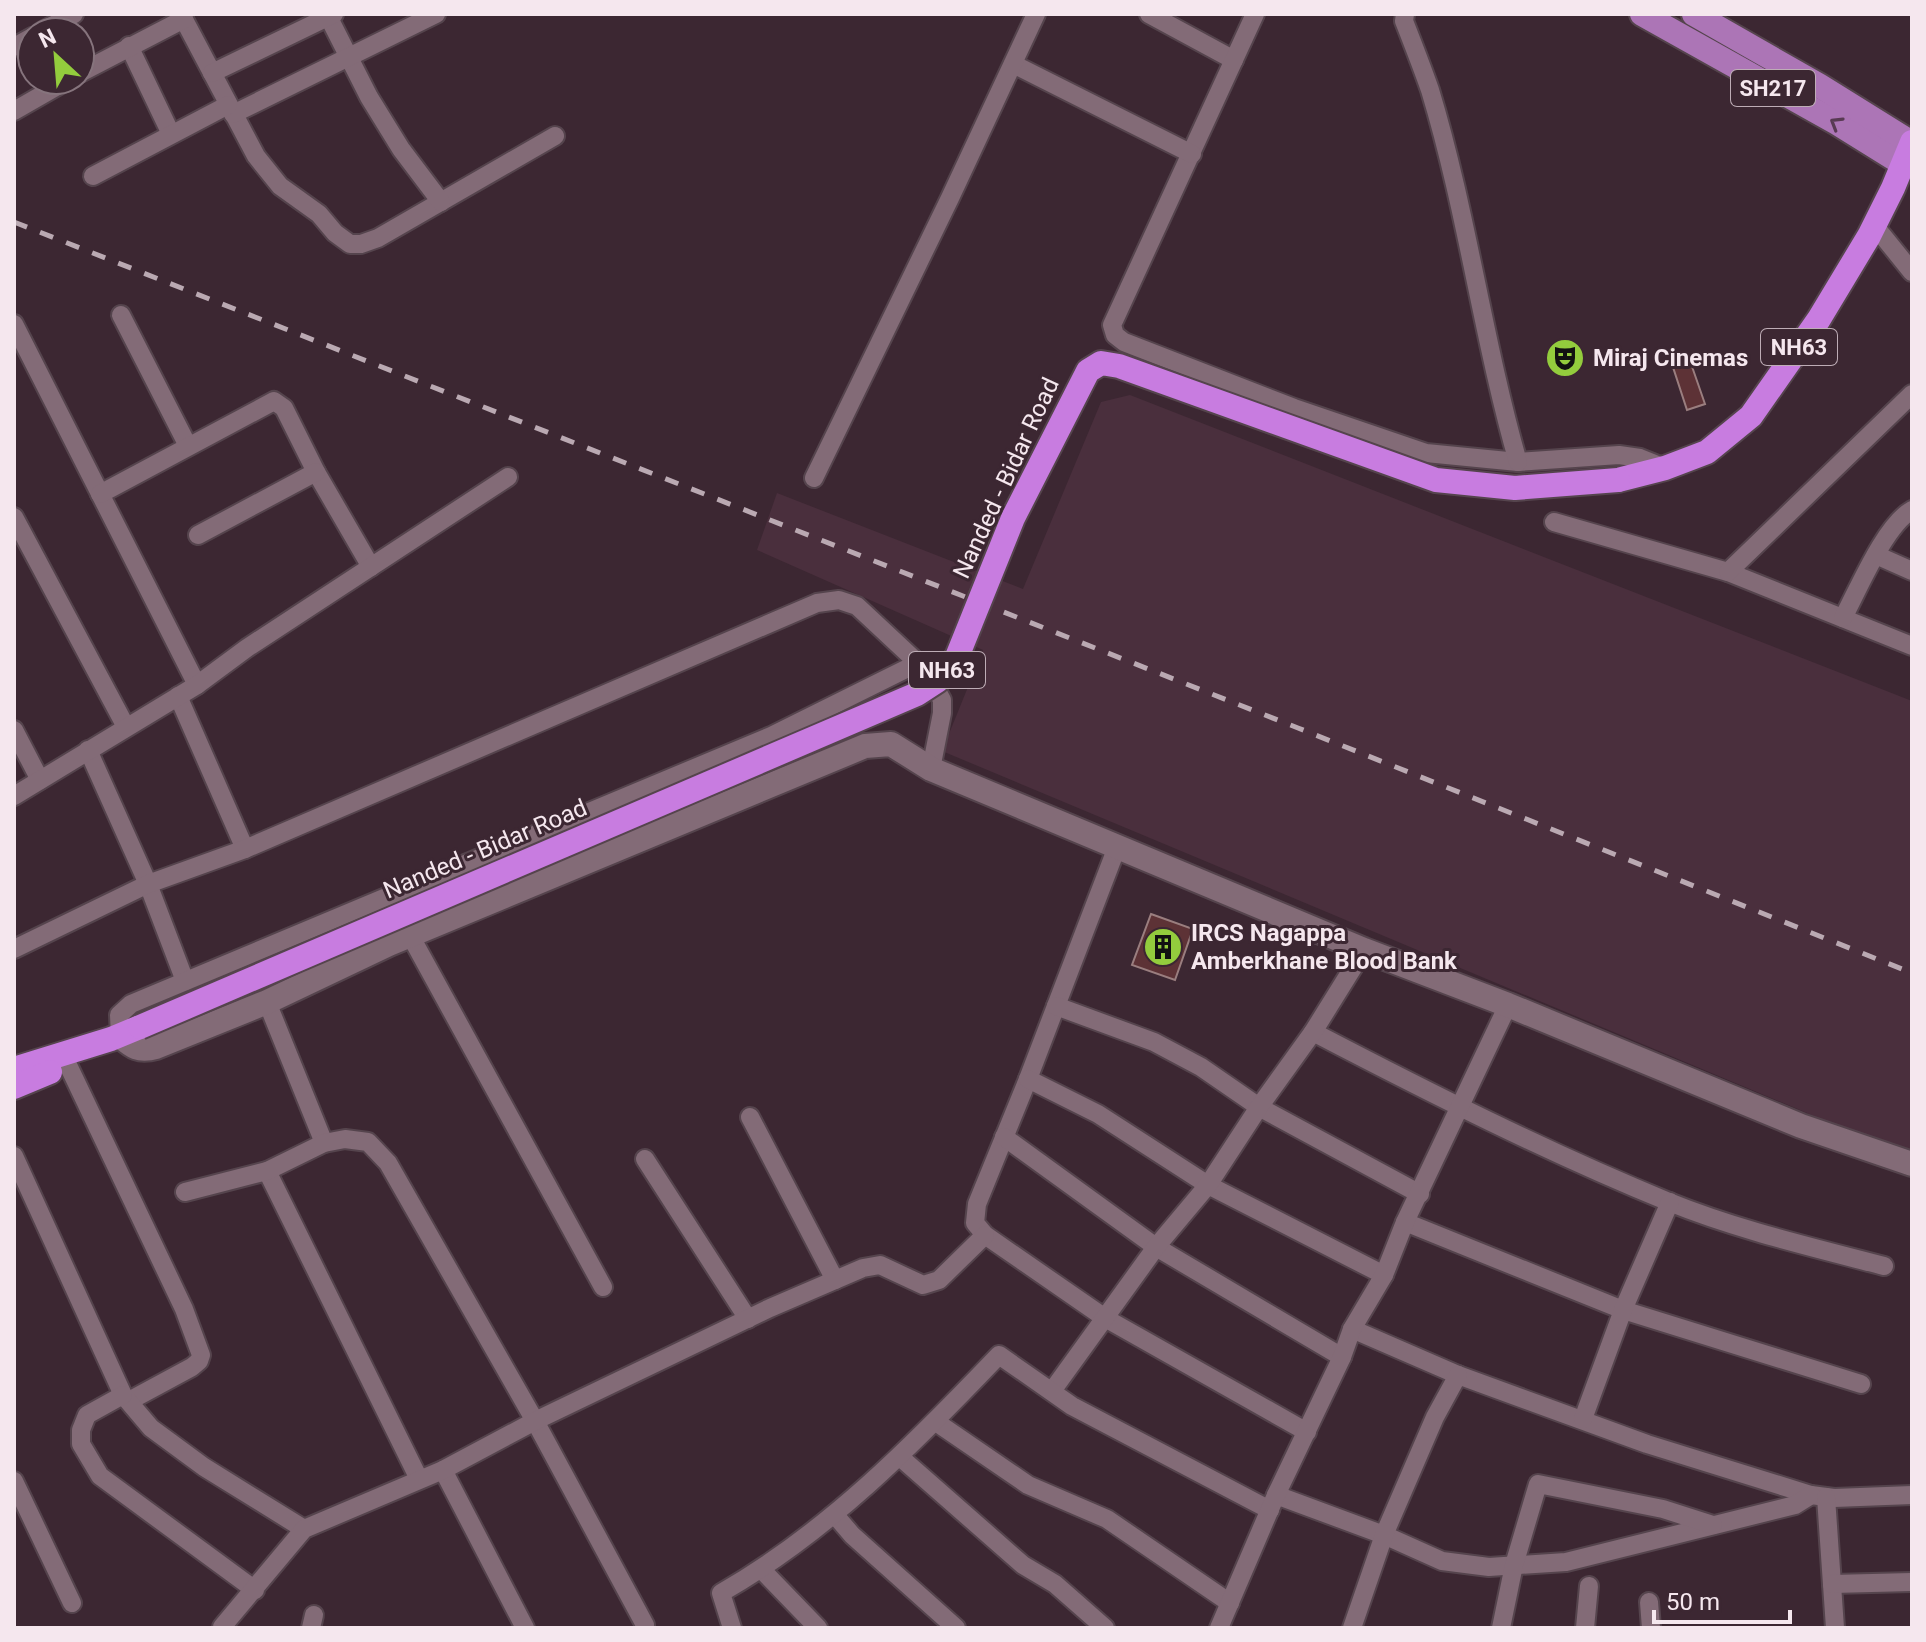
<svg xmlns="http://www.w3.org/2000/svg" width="1926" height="1642" font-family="Roboto,sans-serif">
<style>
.built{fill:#4a2f3d}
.building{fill:#5d3236;stroke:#9a7e7f;stroke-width:2}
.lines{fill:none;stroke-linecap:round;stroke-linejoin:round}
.street-casing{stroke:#55444d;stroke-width:22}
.secondary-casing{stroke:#55444d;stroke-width:28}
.primary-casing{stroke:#55444d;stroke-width:28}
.highway-casing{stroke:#55444d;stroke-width:28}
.street{stroke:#836b77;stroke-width:18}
.secondary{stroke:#836b77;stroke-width:24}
.primary{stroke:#ac75b6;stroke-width:24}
.highway{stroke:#c87ce0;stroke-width:24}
.rail{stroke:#baa9b2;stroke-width:5;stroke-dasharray:14 14;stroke-linecap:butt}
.highway-bridge-casing{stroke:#55444d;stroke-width:28;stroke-linecap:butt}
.highway-bridge{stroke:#c87ce0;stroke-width:24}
.oneway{stroke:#583a53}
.labels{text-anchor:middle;stroke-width:6;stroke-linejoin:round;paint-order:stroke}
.shield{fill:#3c2732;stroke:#beadb6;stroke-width:2}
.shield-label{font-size:22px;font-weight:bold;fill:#f5e7ee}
.poi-label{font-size:24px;font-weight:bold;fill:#f5e7ee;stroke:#3c2732;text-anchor:start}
.street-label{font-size:24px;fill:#f5e7ee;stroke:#3c2732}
</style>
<rect width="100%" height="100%" fill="#3c2732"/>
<path class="built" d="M1130,395L1912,701V1155L1819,1118L942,751L983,650L757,550L777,493L1023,589L1101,402Z"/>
<g class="building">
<path d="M1688,355L1705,404L1687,410L1671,361Z"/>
<path d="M1151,914L1193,929L1175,980L1132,965Z"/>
</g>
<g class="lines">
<defs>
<g id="street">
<path d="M181,14L256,156L280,186L319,214L335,233L350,244H361L378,238L555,136"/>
<path d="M327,14L369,97L401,149L441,202"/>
<path d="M1149,14L1234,60"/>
<path d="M1255,14L1112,325L1115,335L1124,342L1294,408L1426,453L1518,462L1619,455L1640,458L1665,468"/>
<path d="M1405,14L1404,21C1413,44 1422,67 1430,90C1467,212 1483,340 1518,462"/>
<path d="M41,32L74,14"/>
<path d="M129,46L171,134"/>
<path d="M14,47L32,37"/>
<path d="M1013,64L1192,154"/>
<path d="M80,73L184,19"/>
<path d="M212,73L334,14"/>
<path d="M14,111L68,80"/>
<path d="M233,114L436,14"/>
<path d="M93,176L228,105"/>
<path d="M1874,225L1912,272"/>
<path d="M121,315L188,446"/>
<path d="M14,324L197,685"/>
<path d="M814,478L950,198L1036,14"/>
<path d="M100,494L274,401L284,408L316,472L371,567"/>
<path d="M14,517L126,727"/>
<path d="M1554,522L1728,572L1912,646"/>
<path d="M198,535L316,472"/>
<path d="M1876,555L1912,571"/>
<path d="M1728,572L1912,394"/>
<path d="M1843,618C1858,590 1885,525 1912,510"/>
<path d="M178,696L245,849"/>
<path d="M14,730L40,780"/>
<path d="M88,750L148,884L185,981"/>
<path d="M14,796L197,685L247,648L508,477"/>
<path d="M1117,847L1028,1079L977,1204L975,1223L985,1235L1105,1318L1307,1432"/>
<path d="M410,935L603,1287"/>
<path d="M14,949L148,884L245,849L817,603L839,600L857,606L918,663"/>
<path d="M267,1002L324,1143"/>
<path d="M1056,1006L1154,1042L1201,1067L1259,1107L1420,1194"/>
<path d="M1313,1032C1430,1093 1547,1152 1669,1202C1738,1230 1812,1247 1884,1266"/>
<path d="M120,1036L119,1015L131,1004L771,736L918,663L924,667L942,700V713L931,769"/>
<path d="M68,1065L184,1309L201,1355L199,1361L192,1367L129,1401"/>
<path d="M1028,1079L1098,1114L1208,1185L1384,1275"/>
<path d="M750,1117L835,1280"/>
<path d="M1004,1137L1156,1247L1342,1357"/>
<path d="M14,1156L123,1395L151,1428L204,1467L304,1529"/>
<path d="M645,1159L748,1319"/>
<path d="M267,1171L419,1479"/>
<path d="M185,1192L267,1171L324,1143L345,1139L368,1142L388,1163L535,1421L645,1625"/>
<path d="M1405,1222L1623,1310L1861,1384"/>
<path d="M1352,1329L1458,1375L1647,1444L1811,1495L1834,1498L1912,1495"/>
<path d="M1052,1391L1156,1247L1208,1185L1259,1107L1313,1032L1364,950"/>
<path d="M123,1395L87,1415L81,1430V1444L100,1476L255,1590"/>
<path d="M1583,1419L1623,1310L1670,1202"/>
<path d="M936,1422L1028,1485L1107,1519L1230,1603"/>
<path d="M900,1457L1023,1565L1055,1584L1105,1628"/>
<path d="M443,1470L525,1628"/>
<path d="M14,1481L72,1603"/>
<path d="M1276,1495L1384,1535L1442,1561L1489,1567L1566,1562L1795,1505L1811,1495"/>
<path d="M1826,1497L1835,1628"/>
<path d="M835,1515L852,1535L956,1628"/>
<path d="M762,1570L818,1628"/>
<path d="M1832,1584L1912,1582"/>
<path d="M1649,1602L1651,1628"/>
<path d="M222,1627L304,1529L443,1470L535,1421L770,1308L863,1268L880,1265L923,1285L939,1280L985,1235"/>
<path d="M311,1628L314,1615"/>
<path d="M732,1628L721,1593C828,1532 914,1444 999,1355L1072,1406L1270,1510"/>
<path d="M1219,1628L1276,1495L1342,1357L1352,1329L1384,1275L1405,1222L1508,1005"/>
<path d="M1352,1628L1384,1535L1435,1417L1458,1375"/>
<path d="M1501,1628L1514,1565L1538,1484L1663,1509L1713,1525"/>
<path d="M1585,1628L1589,1586"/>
</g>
<path id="secondary" d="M120,1036C133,1047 139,1052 156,1047L267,1002L389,944L865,746L891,744L931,769L1364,950L1508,1005L1801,1126L1912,1164"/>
<g id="primary">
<path d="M1642,14L1837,123L1903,164"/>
<path d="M1694,14L1820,86L1910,142"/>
</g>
<g id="highway">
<path d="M1618,480L1665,468L1707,452L1751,416L1819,319L1869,236L1893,188L1912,142"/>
<path d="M14,1069L111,1039L140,1027"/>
<path d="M14,1087L50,1072"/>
</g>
</defs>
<use href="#street" class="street-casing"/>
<use href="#secondary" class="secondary-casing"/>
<use href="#primary" class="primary-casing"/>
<use href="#highway" class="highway-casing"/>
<use href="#street" class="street"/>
<use href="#secondary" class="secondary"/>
<use href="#primary" class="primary"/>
<use href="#highway" class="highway"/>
<path class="rail" d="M14,222L1298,728L1912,973"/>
<defs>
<path id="highway-bridge" d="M140,1027L917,694L937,681L957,657L1013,518L1088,371L1101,363L1119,366L1436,480L1515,488L1618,480"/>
</defs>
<use href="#highway-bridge" class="highway-bridge-casing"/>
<use href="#highway-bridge" class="highway-bridge"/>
</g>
<defs><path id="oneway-chevron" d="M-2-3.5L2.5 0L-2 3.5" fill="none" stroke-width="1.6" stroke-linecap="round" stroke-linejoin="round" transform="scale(2)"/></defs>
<use class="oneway" href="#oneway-chevron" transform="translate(1836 123) rotate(-149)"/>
<defs>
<symbol id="theatre-disc" viewBox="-11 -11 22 22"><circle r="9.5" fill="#93cc3d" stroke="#3c2732"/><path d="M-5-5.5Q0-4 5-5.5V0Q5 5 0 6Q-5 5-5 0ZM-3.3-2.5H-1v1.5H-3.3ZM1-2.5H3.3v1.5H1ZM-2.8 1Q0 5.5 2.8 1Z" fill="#111"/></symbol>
<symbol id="building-disc" viewBox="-11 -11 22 22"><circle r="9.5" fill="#93cc3d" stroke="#3c2732"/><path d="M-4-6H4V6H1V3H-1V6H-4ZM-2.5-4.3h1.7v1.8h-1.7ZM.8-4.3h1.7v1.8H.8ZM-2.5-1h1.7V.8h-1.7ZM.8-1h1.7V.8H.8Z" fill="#111"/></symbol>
</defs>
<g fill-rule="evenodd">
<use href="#theatre-disc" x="1543" y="336" width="44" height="44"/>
<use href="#building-disc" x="1141" y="925" width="44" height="44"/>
</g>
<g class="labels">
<g class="shield">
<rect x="1731" y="70" width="84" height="36" rx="6"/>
<rect x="1761" y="329" width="76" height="36" rx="6"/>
<rect x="909" y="652" width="76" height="36" rx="6"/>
</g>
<g class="shield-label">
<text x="1773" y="96">SH217</text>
<text x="1799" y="355">NH63</text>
<text x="947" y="678">NH63</text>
</g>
<g class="poi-label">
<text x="1593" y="366">Miraj Cinemas</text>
<text x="1191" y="941">IRCS Nagappa<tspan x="1191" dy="28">Amberkhane Blood Bank</tspan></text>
</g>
<g class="street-label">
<text transform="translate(1006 478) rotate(-65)" y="8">Nanded - Bidar Road</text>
<text transform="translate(485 849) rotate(-23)" y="8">Nanded - Bidar Road</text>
</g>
</g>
<rect width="1926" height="1642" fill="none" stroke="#f5e7ee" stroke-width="32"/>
<g transform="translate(56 56) rotate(334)"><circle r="38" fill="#3c2732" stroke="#86747d" stroke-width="2"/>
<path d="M0-6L14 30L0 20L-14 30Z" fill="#93cc3d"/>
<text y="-12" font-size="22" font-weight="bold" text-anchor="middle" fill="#f5e7ee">N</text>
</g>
<path d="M1654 1610v12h136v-12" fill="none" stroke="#f5e7ee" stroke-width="4"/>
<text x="1666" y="1610" font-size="24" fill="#f5e7ee" stroke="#3c2732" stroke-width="6" paint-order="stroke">50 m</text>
</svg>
